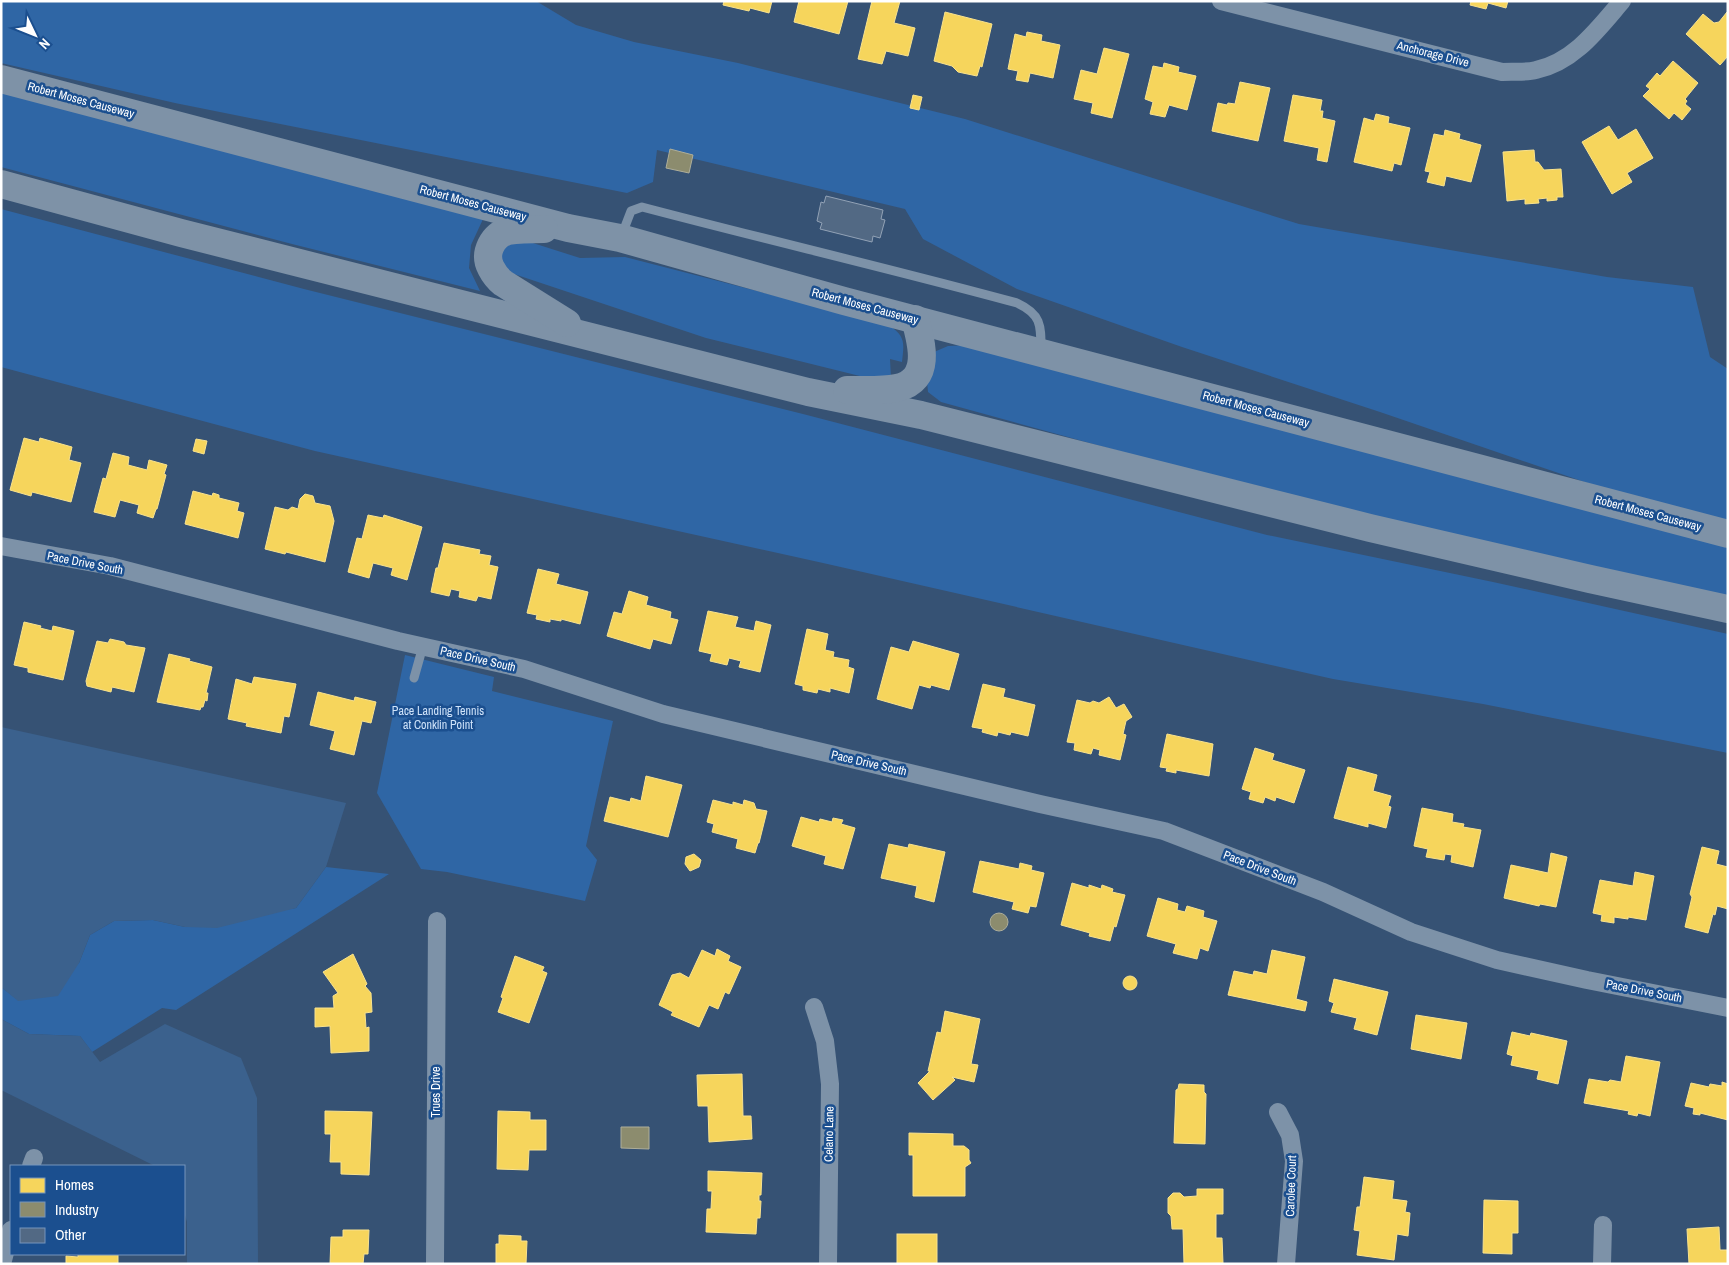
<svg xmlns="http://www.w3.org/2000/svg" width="1729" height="1265" font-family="'Archivo Narrow',sans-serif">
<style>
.green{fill:#2f66a5}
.water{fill:#3b618d}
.homes{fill:#f6d55c;stroke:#f9e28d}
.industry{fill:#8c8c6e;stroke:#aeae9a}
.building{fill:#526984;stroke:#92a2b6}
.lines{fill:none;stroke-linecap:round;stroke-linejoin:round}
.lane{stroke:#7d92a8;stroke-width:9}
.street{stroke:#7d92a8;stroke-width:18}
.highway{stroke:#7e92a7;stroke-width:28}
.labels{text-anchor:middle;stroke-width:5;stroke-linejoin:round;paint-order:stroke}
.street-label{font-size:12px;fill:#fff;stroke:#1b4f8f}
.park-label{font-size:12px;fill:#cfe3fa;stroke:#1b4f8f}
</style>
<rect width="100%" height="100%" fill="#365274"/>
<g class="green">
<path d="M1,1H536L576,25L634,42L738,63L965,119L1299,224L1607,277L1693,287L1710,357L1728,369V521L1608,490L1380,412L1182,347L1017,289L923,239L905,209L657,150L653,182L627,193L175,103L1,63Z"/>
<path d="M1,91L484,217L471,245L469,268L480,291L292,244L1,167Z"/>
<path d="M1,209L304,289L803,414L1267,535L1493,582L1728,634V753L1483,704L1333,679L823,563L315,451L1,367Z"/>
<path d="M514,237L580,258L625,257L889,325C906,337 904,343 902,362L890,359L891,378L884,382L706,338L508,272L497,265L502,243Z"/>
<path d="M972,345L1728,547V596L1530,557L1235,483L941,402L928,392L927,381L934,352L948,346Z"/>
<path d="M405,655L494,677L492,691L613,721L586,846L597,860L585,901L447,872L421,869L377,793Z"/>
<path d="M326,867L389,874L176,1010L162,1008L92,1052L80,1036L29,1034L1,1019V987L18,1000L79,963L90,935L114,921L153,920L185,927L296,908Z"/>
</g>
<g class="water">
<path d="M1,727L346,803L326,867L296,908L217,928L185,927L153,920L114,921L90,935L79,963L58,996L18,1001L1,987Z"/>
<path d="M1,1019L29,1034L80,1036L100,1062L165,1024L241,1058L257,1098L258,1264H187V1222L184,1212V1166H155L1,1090Z"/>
</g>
<g class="homes">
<path d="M724,1H772L769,13L750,8L749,11L723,5Z"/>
<path d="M799,1H848L839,34L794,22Z"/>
<path d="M872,1H900L894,23L915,28L908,56L886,51L882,64L858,59Z"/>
<path d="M1471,1H1508L1506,8L1488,3L1486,9L1470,5Z"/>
<path d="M945,12L992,24L982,67L980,66L977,76L958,72L952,66L934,61Z"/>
<path d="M1727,12L1728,56L1720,65L1686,34L1703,14L1714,23L1719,22Z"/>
<path d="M1027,32L1042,35L1041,41L1060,45L1053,78L1030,73L1028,82L1016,80L1018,71L1008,69L1015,34L1026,37Z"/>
<path d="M1104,48L1129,54L1112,118L1091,113L1093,103L1074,99L1081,70L1097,74Z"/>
<path d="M1673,61L1698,83L1685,99L1687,101L1685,104L1691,109L1682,120L1674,113L1669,119L1643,96L1650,89L1646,86L1657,73L1660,76Z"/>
<path d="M1164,63L1179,67L1178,72L1196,76L1187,110L1169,105L1165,117L1150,114L1153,102L1145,99L1153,66L1163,68Z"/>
<path d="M1240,82L1270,88L1258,141L1212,131L1218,103L1227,105L1228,103L1235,104Z"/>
<path d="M913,95L922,97L919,110L910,108Z"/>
<path d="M1293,95L1322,100L1320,111H1323L1322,118L1335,121L1327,162L1317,160L1319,148L1284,141Z"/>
<path d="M1376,114L1389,117L1388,123L1410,128L1401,165L1394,163L1392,171L1354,162L1364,118L1374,121Z"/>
<path d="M1609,126L1618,140L1636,129L1653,158L1627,173L1632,182L1612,194L1582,142Z"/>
<path d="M1445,130L1460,134L1459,139L1481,145L1471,182L1446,176L1444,186L1427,182L1430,172L1425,171L1434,134L1444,136Z"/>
<path d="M1534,150L1535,162H1538L1544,170L1561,169L1563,197H1557V200L1547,201V198L1538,199L1539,203L1525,204V199L1507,201L1503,152Z"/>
<path d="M24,438L39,442L40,438L72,447L69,460L81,463L71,502L32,492L31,496L10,490Z"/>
<path d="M196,439L207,441L204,454L193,451Z"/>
<path d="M113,453L129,457L128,465L147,470L149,460L167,465L164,474L166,475L157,509H156L153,518L137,513L139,505L120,500L115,517L94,512L103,478L106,479Z"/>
<path d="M193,491L212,496L213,493L219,495V498L239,503L237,511L244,513L238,538L185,524Z"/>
<path d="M305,494L313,496L315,503L330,506L334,521L325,562L286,552L285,554L265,549L275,507L288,510L292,507L298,509L300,499Z"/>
<path d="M368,515L383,518L384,515L422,527L407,580L391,575L393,568L373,563L369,578L348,572L357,538L362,539Z"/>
<path d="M444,543L480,550L479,554L491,556L489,565L498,567L491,599L478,596L476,601L459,597L460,591L451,589L449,596L431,592L436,568H438Z"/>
<path d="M538,569L559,574L556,584L588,592L580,624L561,619V621L550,619V622L536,619L537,615L527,613Z"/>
<path d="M629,591L648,597L646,605L671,612L670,618L678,620L671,644L653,639L650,649L607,636L614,612L622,614Z"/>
<path d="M708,611L738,617L735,627L754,631L756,621L771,625L760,672L739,667L741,661L729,658L727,665L710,661L712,654L699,651Z"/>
<path d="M24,622L41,626L40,628L52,631L53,626L74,631L63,680L28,672V668L14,665Z"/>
<path d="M807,629L828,634L825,650L834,652L833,657L849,660L848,667L854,669L849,693L830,688V692L818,689L817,693L803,690V686L795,684Z"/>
<path d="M110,639L124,642L126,645L145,648L134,692L112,687L111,692L87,686L86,681L97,641L108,643Z"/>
<path d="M913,641L959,654L949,690L931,685L930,688L919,685L912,709L877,699L891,647L909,652Z"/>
<path d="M169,654L190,659L189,661L212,667L206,693H208L207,701L205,700L203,707H201L200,710L157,702Z"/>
<path d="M254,677L296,684L289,717L284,716L281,733L246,726L247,723L228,719L236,679L252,684Z"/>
<path d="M983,684L1005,689L1003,697L1035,705L1028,736L1011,732L1010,735L998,732L997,736L982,732L983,729L972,727Z"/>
<path d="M318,692L354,701L355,697L376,702L371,723L362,721L354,755L330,749L335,731L310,725Z"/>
<path d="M1109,697L1116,708L1124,704L1132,717L1126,721L1123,734L1126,735L1120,760L1099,755L1100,750L1093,748L1091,754L1074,750L1075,743L1067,742L1077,700L1090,703L1093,701L1099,703Z"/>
<path d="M1167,734L1213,744L1209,776L1176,770V773L1166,771L1167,768L1160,767Z"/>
<path d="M1255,748L1274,754L1272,760L1305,770L1294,803L1276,797L1275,801L1265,797L1263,803L1249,799L1251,792L1242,789Z"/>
<path d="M1348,767L1377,775L1373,791L1391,796L1388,806L1391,807L1386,828L1368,823V827L1334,818Z"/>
<path d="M646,776L682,785L668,837L604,821L610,797L630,802L631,798L641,801Z"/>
<path d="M713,800L733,805V802L743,805L744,800L754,803L756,809L767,811L759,843H758L755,853L736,848L738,839L712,832L714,824L707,822Z"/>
<path d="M1422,808L1453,814L1452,822L1464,824L1463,827L1481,830L1473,867L1451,862L1452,855L1445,854L1444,860L1426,857L1428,849L1414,846Z"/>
<path d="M801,817L819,822L820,819L832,822L833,818L843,820L841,824L855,828L843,869L824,864L826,856L792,846Z"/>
<path d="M889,844L908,848L909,844L945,852L934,902L915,897L917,886L881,878Z"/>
<path d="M1702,847L1719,851L1716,864L1728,867V909L1717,906L1715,915L1713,914L1708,933L1685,927L1692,897L1690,894Z"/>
<path d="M1551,853L1567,857L1556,907L1540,904L1539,906L1504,898L1511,865L1548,873Z"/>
<path d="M694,854L701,860L699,867L690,871L685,864L686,857Z"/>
<path d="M980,861L1019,869L1020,863L1032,866L1031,870L1044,873L1036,907L1030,906L1028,913L1012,909L1014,902L973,892Z"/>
<path d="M1635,872L1654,876L1646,920L1628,917V919L1614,917V923L1601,921L1602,915L1593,913L1600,880L1633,886Z"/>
<path d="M1072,883L1089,888V885L1101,889L1102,885L1113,889L1112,892L1125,895L1116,927L1114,926L1110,941L1089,936L1090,933L1061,925Z"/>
<path d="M1158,898L1178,904L1177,910L1185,912L1187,906L1204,911L1203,917L1217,921L1208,951L1200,948L1197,959L1173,953L1176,944L1147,936Z"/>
<path d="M717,949L730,956L728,961L741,967L729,994L725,992L718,1009L709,1005L699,1027L671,1015L673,1012L659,1005L672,975L680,973L689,978L702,950L715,956Z"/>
<path d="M1272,950L1305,957L1296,999L1307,1002L1305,1011L1228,995L1234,971L1253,975L1254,971L1267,974Z"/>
<path d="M353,954L367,984L365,986L371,993L372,1012L365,1013L366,1028L369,1027V1051L331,1053L330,1026L315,1027V1008H334L333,996L338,993L323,972Z"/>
<path d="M515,956L544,967L542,971L547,973L529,1023L498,1012L503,998L501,997Z"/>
<circle cx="1130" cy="983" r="7"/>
<path d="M1334,979L1388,992L1377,1035L1354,1029L1357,1018L1331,1012L1334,1003L1329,1001Z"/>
<path d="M945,1011L980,1019L971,1064L978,1065L974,1082L952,1077L955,1080L933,1100L918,1083L930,1071H928L937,1032L941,1033Z"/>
<path d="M1416,1015L1467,1023L1461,1059L1411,1049Z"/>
<path d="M1512,1032L1530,1036L1531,1033L1567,1041L1558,1084L1537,1079L1539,1071L1511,1065L1513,1056L1507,1054Z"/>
<path d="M1626,1056L1660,1062L1650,1116L1638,1113L1637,1116L1628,1114L1629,1111L1584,1103L1589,1079L1608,1082L1610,1080L1621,1082Z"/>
<path d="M742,1074L743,1116H751L752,1139L709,1142L708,1106H698L697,1075Z"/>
<path d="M1722,1082L1728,1084V1120L1700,1113V1115L1693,1114L1694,1108L1685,1106L1691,1083L1709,1087L1710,1084L1722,1086Z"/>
<path d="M1179,1084L1204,1085V1092L1206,1094L1205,1144L1174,1143L1176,1090L1178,1089Z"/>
<path d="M325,1111L372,1112L369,1175L341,1174V1162H330L331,1134H325Z"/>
<path d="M498,1111L530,1112V1120H546V1150H529L528,1170L497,1169Z"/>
<path d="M909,1133L953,1134V1146H964L969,1150V1160L971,1163L965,1167V1196H913V1155H909Z"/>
<path d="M708,1171L762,1173L761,1195H759V1201H761L760,1218H757L756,1234L706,1232L707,1209H711L712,1191H708Z"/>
<path d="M1364,1177L1394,1181L1392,1199L1407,1201L1405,1212L1410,1213L1408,1236L1397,1234L1394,1260L1357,1255L1360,1231L1354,1230L1357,1207H1360Z"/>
<path d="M1197,1189H1223V1214H1216V1238H1222L1223,1263L1184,1264L1183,1229H1172L1171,1216L1168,1213V1198L1173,1193H1180L1184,1197L1197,1196Z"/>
<path d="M1484,1200L1518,1201V1233H1512V1254L1483,1253Z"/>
<path d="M1719,1227L1720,1250H1728V1264H1688H1689L1687,1229Z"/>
<path d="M343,1230H369L368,1254H364L363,1264H330L331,1237H343Z"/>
<rect x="897" y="1234" width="40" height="30"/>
<path d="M499,1235L521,1236V1241H527L526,1264H496V1244H499Z"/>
<path d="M78,1254H118V1264H66V1256L78,1257Z"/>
</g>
<g class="industry">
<path d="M670,149L693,155L689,173L666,168Z"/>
<circle cx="999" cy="922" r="9"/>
<path d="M621,1127H649V1149L621,1148Z"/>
</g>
<path class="building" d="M826,196L883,210L881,219L885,220L880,238L873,236L872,242L820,229L822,223L817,221L821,202L824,203Z"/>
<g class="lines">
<g class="lane">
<path d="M621,237L631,211L642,207C767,240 892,269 1017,303C1041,314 1041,325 1041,349"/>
<path d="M414,678L423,646"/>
</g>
<g class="street">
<path d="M1221,1L1502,72C1513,71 1526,73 1536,70C1574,62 1598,29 1622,1"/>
<path d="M1,546L110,566L398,641L524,669L663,714L1040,804L1164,831L1323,892L1411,932L1497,960L1587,980L1728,1008"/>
<path d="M814,1007L825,1041L830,1084L828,1264"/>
<path d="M1278,1112L1290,1135L1294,1161L1286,1264"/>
<path d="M31,1166L34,1158"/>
<path d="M2,1264L11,1230"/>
<path d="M435,1264L437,921"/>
<path d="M1602,1264L1603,1225"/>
</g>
<g class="highway">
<path d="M1,79L568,228L620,238L844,301L1728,534"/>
<path d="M1,184L181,233L808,392L921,415L1370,528L1590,579L1728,609"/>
<path d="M544,229C532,229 520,229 508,231C493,235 483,253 491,268C494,274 498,279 503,283L567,323"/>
<path d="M847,390C861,390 884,391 897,388C932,380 922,344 915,319"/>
</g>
</g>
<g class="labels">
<g class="street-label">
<text transform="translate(1433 54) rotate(14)" y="4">Anchorage Drive</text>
<text transform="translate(81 100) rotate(15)" y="4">Robert Moses Causeway</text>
<text transform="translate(473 203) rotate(15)" y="4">Robert Moses Causeway</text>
<text transform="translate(865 306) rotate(15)" y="4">Robert Moses Causeway</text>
<text transform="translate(1256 409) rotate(15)" y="4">Robert Moses Causeway</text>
<text transform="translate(1648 513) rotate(15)" y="4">Robert Moses Causeway</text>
<text transform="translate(85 563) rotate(11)" y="4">Pace Drive South</text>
<text transform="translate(478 659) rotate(13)" y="4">Pace Drive South</text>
<text transform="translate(869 763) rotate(13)" y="4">Pace Drive South</text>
<text transform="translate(1260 868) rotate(21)" y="4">Pace Drive South</text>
<text transform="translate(1644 991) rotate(11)" y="4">Pace Drive South</text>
<text transform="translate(436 1092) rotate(-90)" y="4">Trues Drive</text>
<text transform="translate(829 1134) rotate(-89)" y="4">Celano Lane</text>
<text transform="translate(1291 1186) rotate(-88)" y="4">Carolee Court</text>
</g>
<g class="park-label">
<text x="438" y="715">Pace Landing Tennis<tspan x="438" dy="14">at Conklin Point</tspan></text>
</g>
</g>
<rect width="1729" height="1265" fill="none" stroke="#ffffff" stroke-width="5"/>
<rect x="10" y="1165" width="175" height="90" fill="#1b4f8f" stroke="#7695bc"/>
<rect x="20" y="1178" width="25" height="15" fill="#f6d55c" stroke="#7695bc"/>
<text x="55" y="1190" font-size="15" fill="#ffffff">Homes</text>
<rect x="20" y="1202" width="25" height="15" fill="#8c8c6e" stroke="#7695bc"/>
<text x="55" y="1215" font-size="15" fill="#ffffff">Industry</text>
<rect x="20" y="1228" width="25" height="15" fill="#526984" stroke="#7695bc"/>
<text x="55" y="1240" font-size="15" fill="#ffffff">Other</text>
<g transform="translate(35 35) rotate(133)" stroke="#1b4f8f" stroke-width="4" paint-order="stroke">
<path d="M0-4L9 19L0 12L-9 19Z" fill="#ffffff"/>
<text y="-8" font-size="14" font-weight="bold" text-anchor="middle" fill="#ffffff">N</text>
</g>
</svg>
